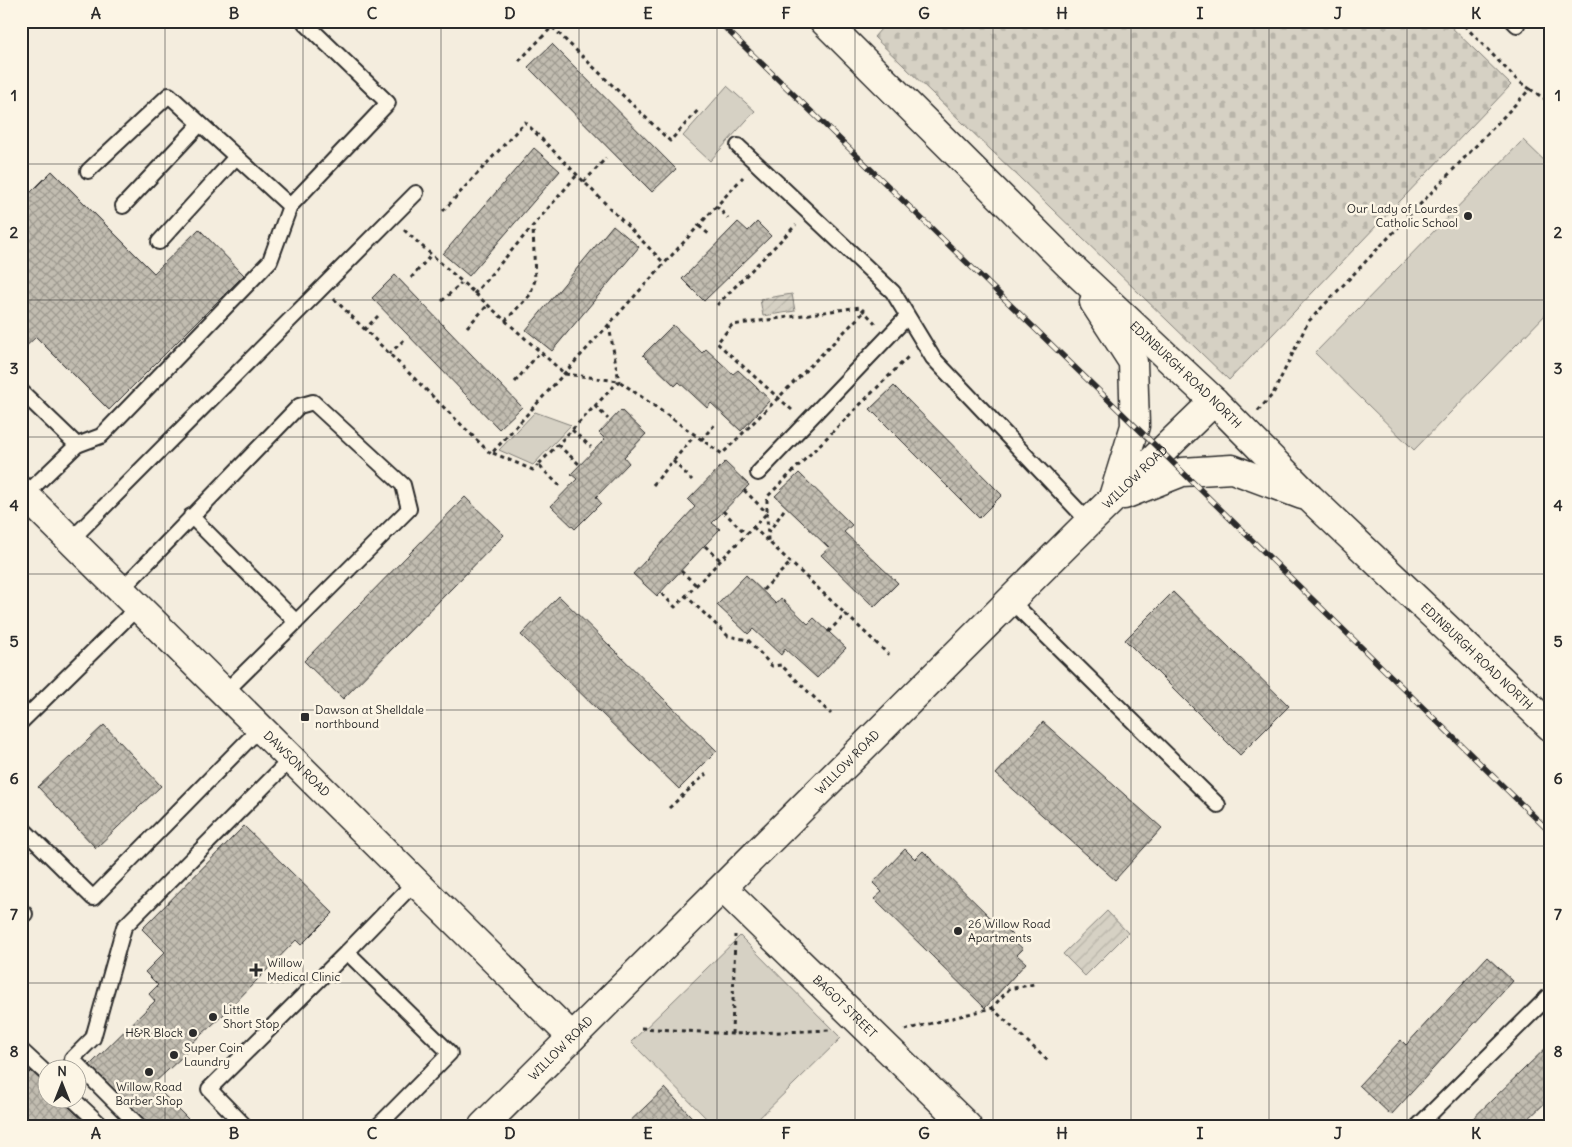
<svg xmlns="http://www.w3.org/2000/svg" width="1572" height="1147" font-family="Delius,sans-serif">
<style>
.cemetery{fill:url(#cemetery-stones);stroke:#807e78}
.park{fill:#d6d1c4;stroke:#807e78}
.garden{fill:url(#garden-furrows);stroke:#807e78}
.building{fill:url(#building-cross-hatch);stroke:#2b2b2b}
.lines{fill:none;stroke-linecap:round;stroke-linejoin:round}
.service-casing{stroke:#2b2b2b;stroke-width:18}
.minor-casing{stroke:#2b2b2b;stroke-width:31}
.secondary-casing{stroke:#2b2b2b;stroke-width:31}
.path{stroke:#2b2b2b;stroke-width:3;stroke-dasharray:4 4;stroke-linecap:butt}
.service{stroke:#fcf5e5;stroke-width:14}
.minor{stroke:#fcf5e5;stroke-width:28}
.secondary{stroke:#fcf5e5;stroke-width:28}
.rail-casing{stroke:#2b2b2b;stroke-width:5.5}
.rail{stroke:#fcf5e5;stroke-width:4;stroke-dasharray:11;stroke-linecap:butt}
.grid{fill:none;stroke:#2b2b2b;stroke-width:1;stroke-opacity:0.55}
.poi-dot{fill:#2b2b2b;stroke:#fcf5e5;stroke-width:2}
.labels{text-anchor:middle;stroke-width:5;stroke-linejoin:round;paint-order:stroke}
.poi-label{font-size:12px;fill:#2b2b2b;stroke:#fcf5e5;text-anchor:start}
.street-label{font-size:12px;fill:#2b2b2b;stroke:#fcf5e5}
.neatline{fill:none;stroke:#2b2b2b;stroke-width:2}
.grid-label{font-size:16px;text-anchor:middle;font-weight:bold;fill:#2b2b2b}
</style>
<defs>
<pattern id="cemetery-stones" width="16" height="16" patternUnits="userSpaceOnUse" patternTransform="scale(1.25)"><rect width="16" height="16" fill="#d6d1c4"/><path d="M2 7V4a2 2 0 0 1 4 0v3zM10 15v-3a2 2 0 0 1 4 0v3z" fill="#b8b4a9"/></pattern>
<pattern id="garden-furrows" width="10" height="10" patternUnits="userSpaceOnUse" patternTransform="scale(1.25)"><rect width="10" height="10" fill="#d6d1c4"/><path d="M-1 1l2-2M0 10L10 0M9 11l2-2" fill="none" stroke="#b8b4a9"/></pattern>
<pattern id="building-cross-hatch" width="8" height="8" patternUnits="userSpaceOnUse" patternTransform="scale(1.25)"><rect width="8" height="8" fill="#c2bdb1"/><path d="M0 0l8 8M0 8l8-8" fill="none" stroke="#9e9a90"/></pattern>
</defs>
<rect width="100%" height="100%" fill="#f4edde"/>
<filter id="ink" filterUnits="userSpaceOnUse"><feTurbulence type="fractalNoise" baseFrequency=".02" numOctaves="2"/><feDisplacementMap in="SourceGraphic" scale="10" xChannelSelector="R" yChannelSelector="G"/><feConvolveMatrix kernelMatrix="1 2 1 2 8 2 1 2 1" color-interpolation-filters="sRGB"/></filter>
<g filter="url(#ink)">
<path class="cemetery" d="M888,21H1445L1511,85L1229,380L874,37Z"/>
<g class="park">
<path d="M727,86L755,111L710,161L683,136Z"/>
<path d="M1523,140L1551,167V309L1414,450L1315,353Z"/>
<path d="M535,412L571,425L533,465L499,450Z"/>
<path d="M740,936L841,1038L751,1126H714L631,1042Z"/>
</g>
<g class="garden">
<path d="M792,294L795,311L763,316L760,299Z"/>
<path d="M1107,911L1128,933L1085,976L1063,954Z"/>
</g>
<g class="building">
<path d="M552,44L676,169L652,192L528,67Z"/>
<path d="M534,148L560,171L469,276L443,254Z"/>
<path d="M52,171L154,273L199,229L244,275L109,410L36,337L21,351V202Z"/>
<path d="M738,222L748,231L757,222L771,236L704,301L682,279Z"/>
<path d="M613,225L639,247L552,351L526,330Z"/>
<path d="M395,275L522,407L499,429L372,298Z"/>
<path d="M673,325L702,353L706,349L733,374L738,370L770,400L741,431L711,403L707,408L679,382L675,386L643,355Z"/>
<path d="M894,386L1002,495L979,518L870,409Z"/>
<path d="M621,410L646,434L624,457L629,463L596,497L601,503L575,529L551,506L577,479L571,474L605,439L599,433Z"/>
<path d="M725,462L749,485L712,523L720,529L657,596L633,574L695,507L688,500Z"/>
<path d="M799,473L852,525L844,532L898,583L874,607L821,555L829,548L775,496Z"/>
<path d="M465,497L504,535L343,699L304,661Z"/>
<path d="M746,575L776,604L781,598L808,624L814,618L846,648L817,678L785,649L781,655L753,629L748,634L717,605Z"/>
<path d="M1173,592L1289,706L1240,755L1125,640Z"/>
<path d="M559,596L717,751L679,789L521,635Z"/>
<path d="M1043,722L1162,828L1115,880L996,774Z"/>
<path d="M104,725L161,786L96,848L38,787Z"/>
<path d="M244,826L333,913L301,945L296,940L221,1017L193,1042L182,1057L153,1084L195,1126H148L145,1120L90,1065L155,1001L149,994L158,985L145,972L165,952L142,929Z"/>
<path d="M905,849L915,859L923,851L997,924L999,922L1016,939L1014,941L1023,949L1017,955L1026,963L985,1008L874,899L882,892L873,883Z"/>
<path d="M1487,957L1513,981L1391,1115L1359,1085L1401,1040L1406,1045Z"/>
<path d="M1551,1043V1097L1521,1126H1465Z"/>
<path d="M31,1071L42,1081L48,1084V1100H65L68,1106L89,1126H21V1081Z"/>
<path d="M665,1088L700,1126H625Z"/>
</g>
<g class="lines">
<defs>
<g id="service">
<path d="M1513,21L1517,25"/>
<path d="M738,146L893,292L933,358L1089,522"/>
<path d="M123,206L200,124"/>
<path d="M290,206L388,103L305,23L307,21"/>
<path d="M159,242L236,157"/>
<path d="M21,391L77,445L25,495"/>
<path d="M77,445L101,436L270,261L290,206L169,95L88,171"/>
<path d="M758,473L907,317"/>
<path d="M71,540L416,193"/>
<path d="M121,590L299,406L313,402L403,485L409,509L296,622L191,516"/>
<path d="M1011,601L1218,805"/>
<path d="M224,693L296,622"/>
<path d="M21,722L138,607"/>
<path d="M21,827L93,898L260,728"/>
<path d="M21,910L25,914"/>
<path d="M21,1050L48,1075"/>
<path d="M74,1100L102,1126"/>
<path d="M139,1126L72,1059L93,1038L124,927L291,759"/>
<path d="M245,1126L209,1089L347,952"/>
<path d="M378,1126L450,1053L347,952L415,882"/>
<path d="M1418,1126L1551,994"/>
</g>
<g id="minor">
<path id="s1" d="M21,491L572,1037"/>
<path id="s2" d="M723,888L967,1126"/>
</g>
<g id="secondary">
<path id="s3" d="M824,21L1069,265L1214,401L1310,498L1551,727"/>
<path d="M1094,302L1133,362L1135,426L1113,497"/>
<path d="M1124,495L1182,472L1232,469L1302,495"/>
<path id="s4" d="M483,1126L1089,522L1214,401"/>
</g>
</defs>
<use href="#service" class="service-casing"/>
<use href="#minor" class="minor-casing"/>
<use href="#secondary" class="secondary-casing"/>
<g class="path">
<path d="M519,61L552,27L670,141L700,108"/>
<path d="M1530,89L1551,103"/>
<path d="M584,182L606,158"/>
<path d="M716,206L728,218"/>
<path d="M443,211L525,122L662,261"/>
<path d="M699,226L711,236"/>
<path d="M404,230L565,374L619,381L722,454L865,311"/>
<path d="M411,278L431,255"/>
<path d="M474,294L577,175"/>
<path d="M334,299L491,454L743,177"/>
<path d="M442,301L461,283"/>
<path d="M717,305L796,225"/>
<path d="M505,321L530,295L535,280L533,227"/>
<path d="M467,327L487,306"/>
<path d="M364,330L378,316"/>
<path d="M389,354L405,339"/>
<path d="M515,382L540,352"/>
<path d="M595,406L608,419"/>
<path d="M792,410L717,343L732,325L860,307L877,325"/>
<path d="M1258,411L1273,394L1308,322L1530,89L1518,81L1460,21"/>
<path d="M572,430L591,447"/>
<path d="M701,440L717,422"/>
<path d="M558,445L579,464"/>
<path d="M493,453L533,470L538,465"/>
<path d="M673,461L692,480"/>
<path d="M653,485L695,435"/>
<path d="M560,486L538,465L619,381L609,326"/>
<path d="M744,490L767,513L768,541"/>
<path d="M723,511L746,534"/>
<path d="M753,527L889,655"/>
<path d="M768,533L786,507"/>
<path d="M705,546L720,560"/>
<path d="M681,571L696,585"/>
<path d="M763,590L791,562"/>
<path d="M662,594L675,607L767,513V497L910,355"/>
<path d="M685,595L728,636L748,640L772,666L781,665L831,714"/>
<path d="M828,632L846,614"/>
<path d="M669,808L706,774"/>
<path d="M992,1008L1048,1061"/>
<path d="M641,1028L732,1034L831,1030"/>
<path d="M905,1030L992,1008L1009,989L1034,984"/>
<path d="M732,1034L735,935"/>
</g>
<use href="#service" class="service"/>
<use href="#minor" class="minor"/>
<use href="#secondary" class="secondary"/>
<defs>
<path id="rail" d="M718,21L1162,452L1551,833"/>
</defs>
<use href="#rail" class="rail-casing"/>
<use href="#rail" class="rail"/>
</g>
</g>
<path class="grid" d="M165,21V1126M303,21V1126M441,21V1126M579,21V1126M717,21V1126M855,21V1126M993,21V1126M1131,21V1126M1269,21V1126M1407,21V1126M21,164H1551M21,300H1551M21,437H1551M21,574H1551M21,710H1551M21,846H1551M21,983H1551"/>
<g class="poi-dot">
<circle cx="1468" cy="216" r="5"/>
<rect x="300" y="712" width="10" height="10" rx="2.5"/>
<circle cx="958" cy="931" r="5"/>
<path d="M253.5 962.5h5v5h5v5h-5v5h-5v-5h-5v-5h5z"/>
<circle cx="213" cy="1017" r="5"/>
<circle cx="193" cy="1033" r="5"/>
<circle cx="174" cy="1055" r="5"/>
<circle cx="149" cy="1072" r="5"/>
</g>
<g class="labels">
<g class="poi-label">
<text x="1458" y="213" text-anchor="end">Our Lady of Lourdes<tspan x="1458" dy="14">Catholic School</tspan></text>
<text x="315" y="714">Dawson at Shelldale<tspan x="315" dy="14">northbound</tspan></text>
<text x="968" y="928">26 Willow Road<tspan x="968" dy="14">Apartments</tspan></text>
<text x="267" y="967">Willow<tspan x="267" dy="14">Medical Clinic</tspan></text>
<text x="223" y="1014">Little<tspan x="223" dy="14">Short Stop</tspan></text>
<text x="183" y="1037" text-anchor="end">H&amp;R Block</text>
<text x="184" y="1052">Super Coin<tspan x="184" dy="14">Laundry</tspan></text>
<text x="149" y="1091" text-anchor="middle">Willow Road<tspan x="149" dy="14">Barber Shop</tspan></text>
</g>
<g class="street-label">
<text dy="4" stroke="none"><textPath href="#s3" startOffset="506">EDINBURGH ROAD NORTH</textPath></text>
<text dy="4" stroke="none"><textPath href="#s4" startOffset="920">WILLOW ROAD</textPath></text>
<text dy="4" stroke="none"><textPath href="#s3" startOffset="911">EDINBURGH ROAD NORTH</textPath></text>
<text dy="4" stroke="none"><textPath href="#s4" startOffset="515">WILLOW ROAD</textPath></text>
<text dy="4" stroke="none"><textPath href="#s1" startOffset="388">DAWSON ROAD</textPath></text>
<text dy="4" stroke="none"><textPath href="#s2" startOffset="170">BAGOT STREET</textPath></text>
<text dy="4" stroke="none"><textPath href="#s4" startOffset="110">WILLOW ROAD</textPath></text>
</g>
</g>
<rect width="1572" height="1147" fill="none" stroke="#fcf5e5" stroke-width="55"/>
<g transform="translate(62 1084)"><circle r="24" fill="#fcf5e5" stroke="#a8a49b"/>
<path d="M0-4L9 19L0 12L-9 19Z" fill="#2b2b2b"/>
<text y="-8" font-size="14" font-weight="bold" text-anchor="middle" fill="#2b2b2b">N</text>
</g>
<rect x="28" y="28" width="1516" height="1092" class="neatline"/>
<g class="grid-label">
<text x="96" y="19">A</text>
<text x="234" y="19">B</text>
<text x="372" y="19">C</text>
<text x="510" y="19">D</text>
<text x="648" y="19">E</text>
<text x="786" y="19">F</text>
<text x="924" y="19">G</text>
<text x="1062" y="19">H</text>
<text x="1200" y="19">I</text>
<text x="1338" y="19">J</text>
<text x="1476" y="19">K</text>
<text x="14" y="101">1</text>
<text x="1558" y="101">1</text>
<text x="14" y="238">2</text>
<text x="1558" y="238">2</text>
<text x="14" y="374">3</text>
<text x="1558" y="374">3</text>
<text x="14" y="511">4</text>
<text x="1558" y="511">4</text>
<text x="14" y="647">5</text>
<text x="1558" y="647">5</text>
<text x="14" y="784">6</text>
<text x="1558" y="784">6</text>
<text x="14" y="920">7</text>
<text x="1558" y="920">7</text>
<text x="14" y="1057">8</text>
<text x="1558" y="1057">8</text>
<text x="96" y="1139">A</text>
<text x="234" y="1139">B</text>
<text x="372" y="1139">C</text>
<text x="510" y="1139">D</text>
<text x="648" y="1139">E</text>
<text x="786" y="1139">F</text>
<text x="924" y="1139">G</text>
<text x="1062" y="1139">H</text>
<text x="1200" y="1139">I</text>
<text x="1338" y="1139">J</text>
<text x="1476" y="1139">K</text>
</g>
</svg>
